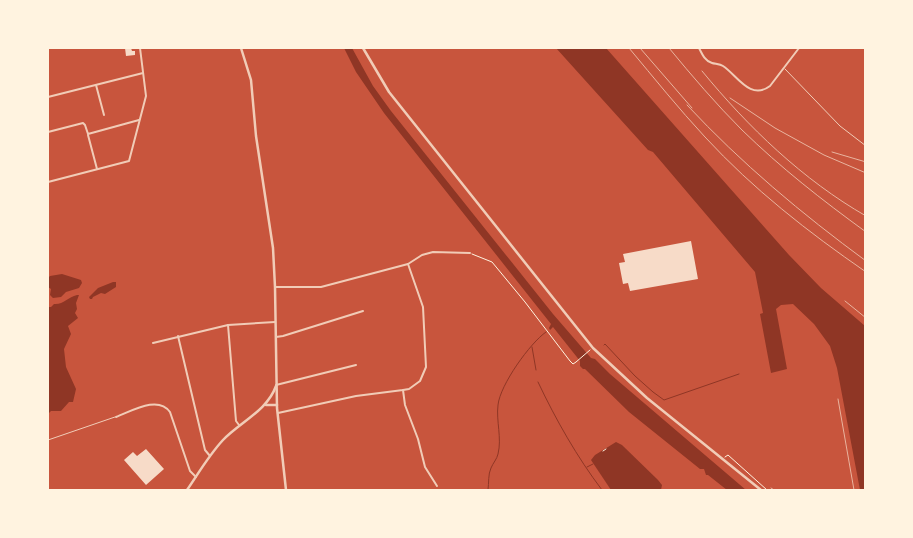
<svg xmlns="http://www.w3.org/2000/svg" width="913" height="538" font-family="'Fira Sans Condensed',sans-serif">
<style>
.water{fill:#8f3625}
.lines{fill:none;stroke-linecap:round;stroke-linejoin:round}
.stream{stroke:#8f3625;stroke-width:1}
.building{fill:#f7dbc8}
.path{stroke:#fff3e0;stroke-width:1}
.service{stroke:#f1ccb7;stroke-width:1}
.minor{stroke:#f1ccb7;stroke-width:2}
.tertiary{stroke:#f1ccb7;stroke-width:2.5}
.rail{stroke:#e9b49f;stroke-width:1}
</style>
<rect width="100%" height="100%" fill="#c8553d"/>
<g class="water">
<path d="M344,48H352L373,86L391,111L553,314L591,358L595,359L610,374L746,490H727L708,475H706L704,469H700L629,412L585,369H583L580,366V361L553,327L550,330L549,328L551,324L384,113L356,72Z"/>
<path d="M556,48H606L789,255L821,288L865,326V490H860L837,368L830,346L814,324L793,304L781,305L776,309L787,369L771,373L760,314L763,313L755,272L653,152L648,150Z"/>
<path d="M62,274L81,280L82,283L79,288L66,292L61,297L53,298L50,295L51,289L48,287V278L50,276Z"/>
<path d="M113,282H116V287L105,294L101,293L93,297L92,299H90L89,297L98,288Z"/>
<path d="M77,295H79L76,303L77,309L75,313L78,318L68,326L71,334L64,349L66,367L76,389L73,402H69L61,411H51L49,413L48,412V307H51L54,304C63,305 68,297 77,295Z"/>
<path d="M616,442L622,445L658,480L662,485L661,490H611L591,460L595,455Z"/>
</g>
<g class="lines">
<g class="stream">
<path d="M604,345L605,344L635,376L653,392L664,400L739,374"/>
<path d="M532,347L536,370"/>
<path d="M538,382C556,420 577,457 602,490"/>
<path d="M587,467L593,464"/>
<path d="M488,490C489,483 488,474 491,468C493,463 497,459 498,454C502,438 496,421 498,405C500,385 530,343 546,332"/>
</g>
</g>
<g class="building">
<path d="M125,48H131L132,51H135V55L126,56Z"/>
<path d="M691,241L698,279L630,291L628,283L623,284L619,263L625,262L623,254Z"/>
<path d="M146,449L164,469L146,485L124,460L133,452L137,456Z"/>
</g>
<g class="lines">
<g class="path">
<path d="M472,254L492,262L525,302L570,361L573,364L576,362L590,350"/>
<path d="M603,451L606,449"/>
<path d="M725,457L728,455L767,490"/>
</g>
<g class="service">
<path d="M785,69L840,126L866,146"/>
<path d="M48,440L115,417"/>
</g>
<g class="minor">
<path d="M699,48C702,54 705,61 712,63C715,64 720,64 723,66C737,75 750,101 770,86L799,48"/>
<path d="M96,85L104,115"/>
<path d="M48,97L143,73"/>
<path d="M48,132L83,123L85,125L88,134L139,120"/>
<path d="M88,135L97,169"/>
<path d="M48,182L129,161L146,96L140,48"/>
<path d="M275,287H321L408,264L422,255L433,252L470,253"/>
<path d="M228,325L236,421L239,425"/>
<path d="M178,336L205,450L210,456"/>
<path d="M276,337L283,336L363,311"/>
<path d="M153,343L228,325L275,322"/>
<path d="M276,385L356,365"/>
<path d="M403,390L405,405L418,439L425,467L437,486"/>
<path d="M278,413L356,396L403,390L409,389L420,381L426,367L423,307L408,264"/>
<path d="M116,417C132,411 158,395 170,412L190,471L196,477"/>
</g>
<g class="tertiary">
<path d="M241,48L251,80L256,136L273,248L275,287L277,408L286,490"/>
<path d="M363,48L389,92L593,348L647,398L761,490"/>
<path d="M266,405H277"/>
<path d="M187,490C198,474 209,455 223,440C240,422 267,411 276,386"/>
</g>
<g class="rail">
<path d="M629,48C654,78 679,109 705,137C753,189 808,232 866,272"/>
<path d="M640,48L692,108"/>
<path d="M660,48H661"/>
<path d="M669,48C692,76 716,104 742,130C781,168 822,200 866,232"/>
<path d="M702,71C748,127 803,180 866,216"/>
<path d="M730,98L775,128L824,155L866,173"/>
<path d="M687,105C741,163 802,214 866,261"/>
<path d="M832,152L866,162"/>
<path d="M845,301L866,318"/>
<path d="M838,399L854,490"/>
<path d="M771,488L774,490"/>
</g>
</g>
<rect width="913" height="538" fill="none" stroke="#fff3e0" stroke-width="98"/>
</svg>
